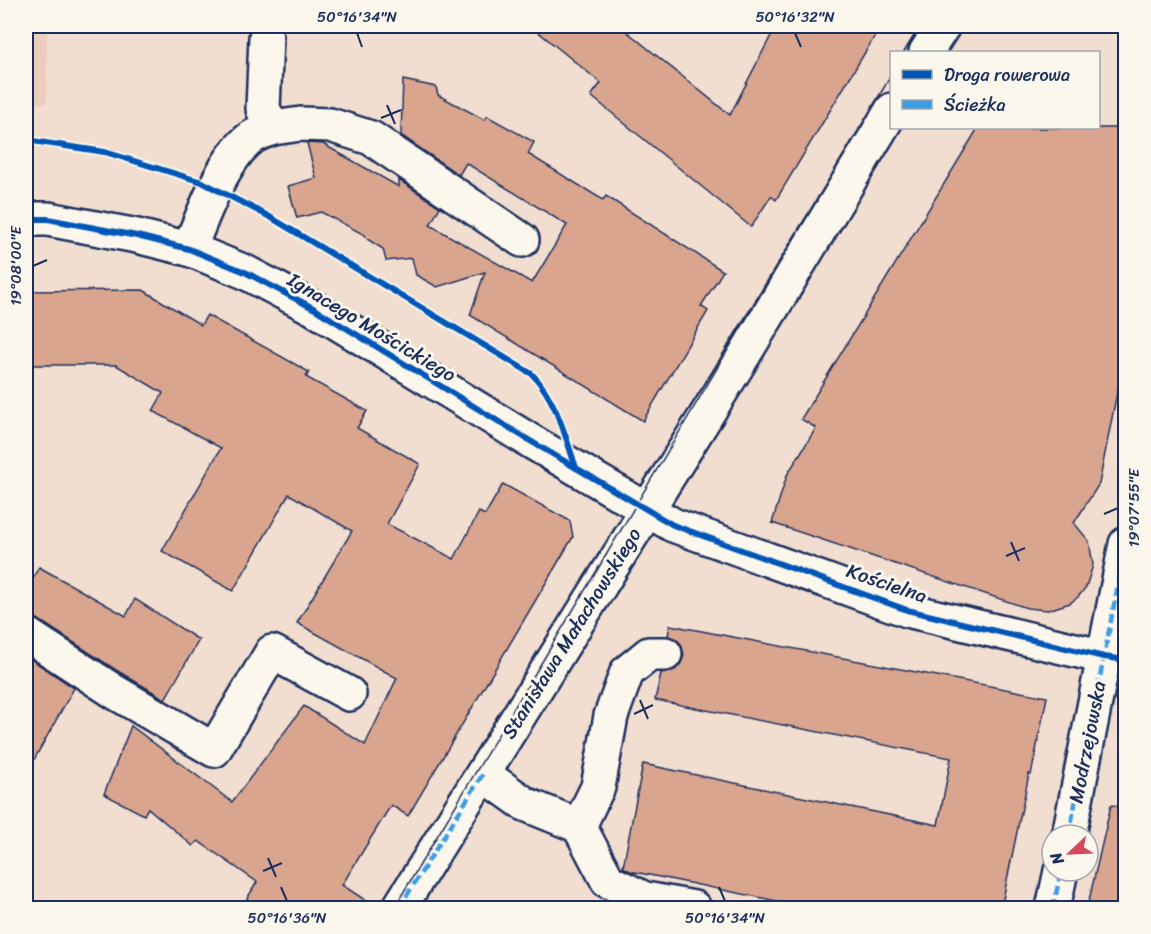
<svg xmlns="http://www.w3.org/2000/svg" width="1151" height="934" font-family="Sriracha,sans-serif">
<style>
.built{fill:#eacdbc}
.building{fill:#daa58f;stroke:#1b2f5e;stroke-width:1.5}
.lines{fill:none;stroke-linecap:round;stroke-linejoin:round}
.minor-casing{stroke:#1b2f5e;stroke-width:38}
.minor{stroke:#fbf7ec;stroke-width:33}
.tram{stroke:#1b2f5e;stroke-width:1.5}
.quiet{stroke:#3b9de6;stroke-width:4.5;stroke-dasharray:9 4.5;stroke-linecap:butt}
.cycleway-casing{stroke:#fbf7ec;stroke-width:10}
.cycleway{stroke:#0057b8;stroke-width:6}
.ticks{fill:none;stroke:#1b2f5e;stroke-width:2}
.labels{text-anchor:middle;stroke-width:6;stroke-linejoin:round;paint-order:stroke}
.street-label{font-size:20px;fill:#1b2f5e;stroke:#fbf7ec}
.neatline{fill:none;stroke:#1b2f5e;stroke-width:2}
.ticks-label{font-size:15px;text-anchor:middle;fill:#1b2f5e}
</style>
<rect width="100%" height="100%" fill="#f1ded0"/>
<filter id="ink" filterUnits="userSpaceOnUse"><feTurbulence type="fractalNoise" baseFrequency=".0167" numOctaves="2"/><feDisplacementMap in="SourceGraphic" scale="12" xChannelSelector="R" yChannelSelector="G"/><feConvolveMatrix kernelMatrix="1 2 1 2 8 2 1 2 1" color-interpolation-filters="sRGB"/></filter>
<g filter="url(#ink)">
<rect class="built" x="26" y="26" width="21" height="77"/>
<g class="building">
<path d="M531,26H620L730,115L776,26H881L776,200L771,196L751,227L591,96L601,83Z"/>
<path d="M403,80L436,87L438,95L485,120L487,116L534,142L528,154L603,200L606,196L723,271L701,306L708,311L643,421L470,315L485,272L437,287L416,275L412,258L386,261L383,249L367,239L365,235L321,212L297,218L288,186L316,178L307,143L323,144L399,187V180L440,207L430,225L532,283L567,225L466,163L459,175L401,135Z"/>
<path d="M978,128H1125V352L1099,484L1074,523L1089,541L1093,565L1086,587L1078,597L1070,603L1048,610L1027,608L772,523L787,475L816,428L801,419Z"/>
<path d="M143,290L201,325L207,315L309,372L306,377L367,411L357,428L420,464L387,524L454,559L479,512L485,515L503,484L570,521L573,537L408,816L391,805L342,885L379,909H241L257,882L198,841L193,846L148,808L144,815L104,794L131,726L232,802L304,706L365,745L397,678L297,623L352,531L289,494L233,591L162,551L221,448L153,411L163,393L116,365H26V291Z"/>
<path d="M39,567L126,616L135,599L199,640L165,699L116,670L36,618L26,616V591Z"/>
<path d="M670,625L1047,697L1031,775L1029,774L1001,909H816L630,871L623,867L643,764L938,825L951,758L655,700L661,673L675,670L681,663L684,655L681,644L675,638L668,636Z"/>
<path d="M26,656L74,688L26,774Z"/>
<path d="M1111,805L1125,807V909H1087Z"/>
</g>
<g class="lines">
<defs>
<g id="minor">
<path d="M926,52L943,26"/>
<path d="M273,128L301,124L330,125L371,138L522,240"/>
<path d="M26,219H48L137,236L189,249L245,272L315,309L532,442L673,525L907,610L1104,657L1126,660"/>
<path d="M189,249C203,216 222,160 251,138C257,133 266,131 273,128L263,109L266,37"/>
<path d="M26,634L115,692L214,750L272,652L349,694"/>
<path d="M483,774L525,804L579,826L598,787L611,716L627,672L649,654H665"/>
<path d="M579,826L608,881L645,899L694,908"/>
<path d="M1069,835L1126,544"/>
<path d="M399,908L737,366L892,110"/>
<path d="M1053,908L1061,871"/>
</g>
</defs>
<use href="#minor" class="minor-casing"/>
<use href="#minor" class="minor"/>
<g class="tram">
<path d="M904,52L920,26"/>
<path d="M394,908L596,572L892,74"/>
</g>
<g class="quiet">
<path d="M1069,835L1126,544"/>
<path d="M399,908L483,774"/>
<path d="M1053,908L1061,871"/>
</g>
<defs>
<g id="cycleway">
<path d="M26,140L105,152L202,182L270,217L532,374C556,399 565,435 576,468"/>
<path d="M26,219H48L137,236L189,249L245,272L315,309L532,442L673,525L907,610L1104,657L1126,660"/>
</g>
</defs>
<use href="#cycleway" class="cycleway-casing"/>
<use href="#cycleway" class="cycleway"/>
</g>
</g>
<path class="ticks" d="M357,33L362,47M795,33L801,47M387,105L395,124M381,118L401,110M33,266L47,260M1104,514L1118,508M1011,542L1019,561M1006,556L1025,548M640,700L648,719M634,714L653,705M268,858L276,877M263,871L282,863M281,887L287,901M719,887L725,901"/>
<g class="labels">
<g class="street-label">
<text transform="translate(372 327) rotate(31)" y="7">Ignacego Mościckiego</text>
<text transform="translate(887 583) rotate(19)" y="7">Kościelna</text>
<text transform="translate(571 633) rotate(-58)" y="7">Stanisława Małachowskiego</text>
<text transform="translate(1087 742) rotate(-79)" y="7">Modrzejowska</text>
</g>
</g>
<rect width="1151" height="934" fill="none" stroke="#fbf7ec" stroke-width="66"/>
<rect x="890" y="51" width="210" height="78" fill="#fbf7ec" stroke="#a1a7b3" stroke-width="1.5"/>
<rect x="902" y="70" width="30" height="9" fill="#0057b8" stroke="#a1a7b3" stroke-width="1.5"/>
<text x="944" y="81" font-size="18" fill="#1b2f5e">Droga rowerowa</text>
<rect x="902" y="100" width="30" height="9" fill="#3b9de6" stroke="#a1a7b3" stroke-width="1.5"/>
<text x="944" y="111" font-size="18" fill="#1b2f5e">Ścieżka</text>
<g transform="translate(1070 853) rotate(247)"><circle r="28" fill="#fbf7ec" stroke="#a1a7b3" stroke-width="1.5"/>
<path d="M0-4.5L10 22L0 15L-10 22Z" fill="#d1495b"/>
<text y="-9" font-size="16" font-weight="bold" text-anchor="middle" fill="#1b2f5e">N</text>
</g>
<rect x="33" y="33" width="1085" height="868" class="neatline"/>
<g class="ticks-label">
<text x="357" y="22">50°16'34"N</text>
<text x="795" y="22">50°16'32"N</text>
<text transform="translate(16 266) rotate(-90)" y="5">19°08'00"E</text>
<text transform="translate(1134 508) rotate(-90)" y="5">19°07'55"E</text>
<text x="287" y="923">50°16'36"N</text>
<text x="725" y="923">50°16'34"N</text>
</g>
</svg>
